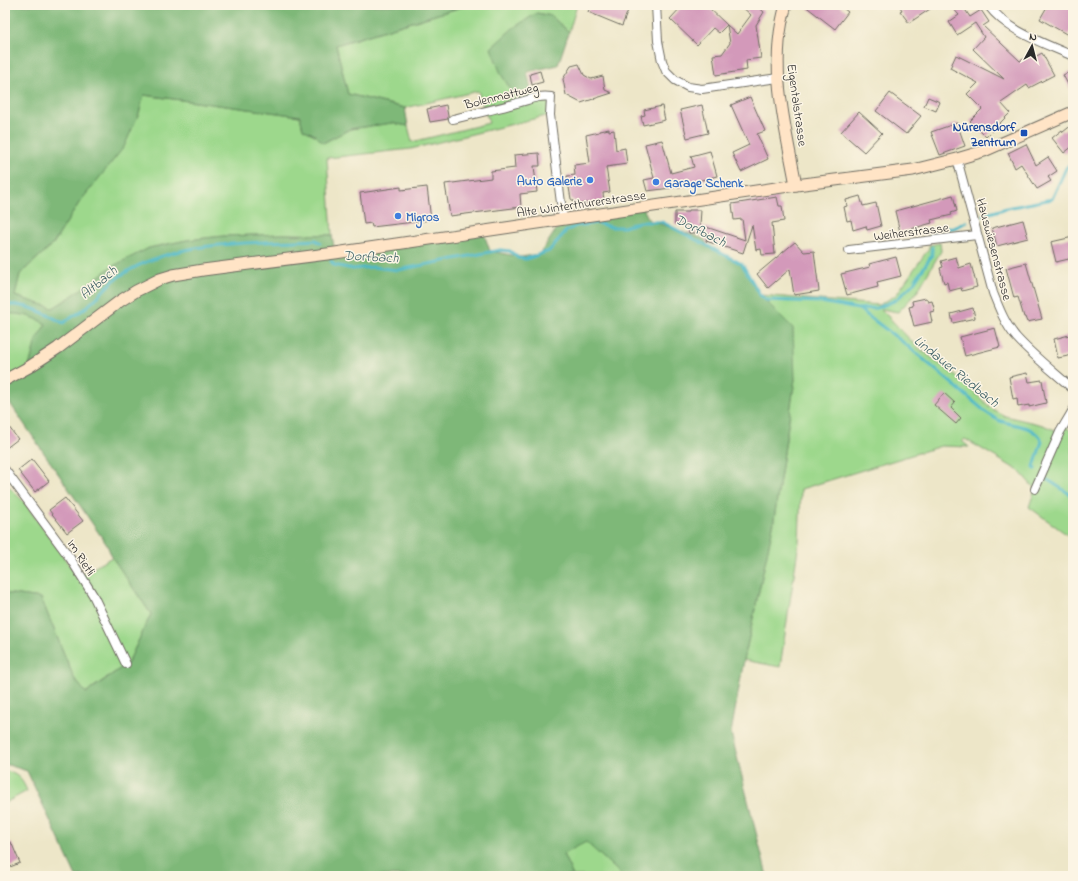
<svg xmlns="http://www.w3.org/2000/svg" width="1078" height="881" font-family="'Indie Flower',sans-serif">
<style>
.green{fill:#9dd88c;stroke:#64825c}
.forest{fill:#7eb878;stroke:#547252}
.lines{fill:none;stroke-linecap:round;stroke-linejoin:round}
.stream{stroke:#4cb8c8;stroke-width:3}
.building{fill:#d399ba}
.street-casing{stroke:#6f6c62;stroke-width:10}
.secondary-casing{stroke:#6f6c62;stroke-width:13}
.street{stroke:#fff;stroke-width:8}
.secondary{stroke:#ffe4c6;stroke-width:11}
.transit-dot{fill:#1a4fb4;stroke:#fcf5e5;stroke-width:1.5}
.shop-dot{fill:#3f7fe0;stroke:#fcf5e5;stroke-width:1.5}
.labels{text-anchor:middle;stroke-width:3;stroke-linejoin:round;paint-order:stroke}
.street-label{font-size:13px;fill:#2b2b2b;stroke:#fcf5e5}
.transit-label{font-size:13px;font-weight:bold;fill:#164399;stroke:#fcf5e5;text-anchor:end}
.shop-label{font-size:13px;font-weight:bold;fill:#366cbe;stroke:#fcf5e5;text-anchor:start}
.water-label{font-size:14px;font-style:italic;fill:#375c62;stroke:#fcf5e5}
</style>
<rect width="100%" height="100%" fill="#fcf5e5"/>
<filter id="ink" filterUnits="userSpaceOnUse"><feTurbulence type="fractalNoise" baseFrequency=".025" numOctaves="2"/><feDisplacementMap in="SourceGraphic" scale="8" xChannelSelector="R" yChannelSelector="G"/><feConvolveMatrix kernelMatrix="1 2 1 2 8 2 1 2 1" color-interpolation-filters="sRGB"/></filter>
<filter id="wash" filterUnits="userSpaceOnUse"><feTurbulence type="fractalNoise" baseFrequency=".012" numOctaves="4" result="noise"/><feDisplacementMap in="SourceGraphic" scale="16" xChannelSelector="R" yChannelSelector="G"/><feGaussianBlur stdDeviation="0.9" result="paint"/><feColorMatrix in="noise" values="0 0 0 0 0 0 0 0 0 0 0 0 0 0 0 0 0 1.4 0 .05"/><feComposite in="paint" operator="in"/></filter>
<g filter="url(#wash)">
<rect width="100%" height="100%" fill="#ede6c8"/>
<g class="green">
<path d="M468,5H577L569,32L551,16L537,13L518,103L551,97L550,115L411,149L327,158L332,235L284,234L224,236L187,240L149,248L53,308L14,296L20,274L53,244L79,203L139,113L143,95L300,116L303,129L315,135L323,143L350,129L392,123L408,126L412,142L489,123L478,91L405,108L348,94L336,45Z"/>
<path d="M940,243L941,251L917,292L898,312L881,309L916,346L961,380L992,409L1005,416L1043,425L1059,432L1064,425L1073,433V539L1029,507L1035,489L1019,471L965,439L962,441L969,447L941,446L801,489L799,542L780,667L744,660L773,526L795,379L760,295L879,305L896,295L929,248V245Z"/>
<path d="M19,313L35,318L46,324L36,340L29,367L5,380V314Z"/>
<path d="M5,483L24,502L78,577L112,557L151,614L128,663L85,693L74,678L41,598L5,593Z"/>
<path d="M5,771C17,773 23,780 27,791L5,803Z"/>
<path d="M586,841L623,876H573L563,854Z"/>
</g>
<g class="forest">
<path d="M5,5H468L336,45L348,94L405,108L408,126L392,123L350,129L323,143L315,135L303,129L300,116L144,95L139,113L124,147L79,203L53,244L20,274L15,296L53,308L69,298L111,267L149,248L187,240L224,236L284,234L332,235L335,253L483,231L490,251L521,257L540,254L563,219L643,208L649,220L704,239L709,247L742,264L760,295L793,328L795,379L773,526L744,660L731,733L767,876H623L586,842L563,854L573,876H76L27,771L5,764V593L41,598L74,678L86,693L128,663L151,614L112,557L107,545L5,396V380L29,367L36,340L46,324C32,316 21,313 5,314Z"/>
<path d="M537,13L551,16L569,32L558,65L527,72L533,98L519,103L501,74L491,48L513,28Z"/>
</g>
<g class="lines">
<g class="stream">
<path d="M983,215L1007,208L1052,199L1066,168L1073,161"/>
<path d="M931,234L935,229L954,228L966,222"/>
<path d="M331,261L334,265L353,269L373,267L398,270L500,250L510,251L518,258L526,259L549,251L566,231L576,226L597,223L611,227H624L639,222H662L742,264L760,295L766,300L821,302L858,309L877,308L896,300L913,284L932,255V247"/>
<path d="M5,306C21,301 49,315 63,323C72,317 83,311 91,303C100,295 109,283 120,276C178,238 250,244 316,240L320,243"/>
<path d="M859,309L904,343L987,413C990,415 994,418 998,420C1015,427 1031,423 1042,441L1034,467L1035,469"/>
<path d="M1048,480L1073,496"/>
</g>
</g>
<g id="blocks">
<g class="building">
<path d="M591,5H630L622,26L588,12Z"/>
<path d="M683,5H706L727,25L719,33L713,28L697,45L670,19Z"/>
<path d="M740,5H756L764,12L756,25L761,58L746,60L747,70L716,75L713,55L722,54L730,43L727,25L737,34L751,15Z"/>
<path d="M804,5H839L848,12L835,29Z"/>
<path d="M899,5H936L909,23L900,11L902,10Z"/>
<path d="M950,5H962L970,17L981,10L989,22L983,26L1020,61L1031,55L1033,58L1042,53L1054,75L1029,88L1027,85L1001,103L1010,113L986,137L970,121L982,109L967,94L978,83L950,68L956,55L1004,79L973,49L984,37L975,23L957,35L949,22L959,15Z"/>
<path d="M1048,5H1073V27L1068,35L1040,19Z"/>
<path d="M579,64L584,75L591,79L603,76L605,90L612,93L581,103L566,95L563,79L571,66Z"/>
<path d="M1073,70V94L1063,75Z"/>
<path d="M540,71L543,82L532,85L530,74Z"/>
<path d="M890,93L921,116L906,134L876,111Z"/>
<path d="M750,97L765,131L757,134L768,159L741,172L732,153L749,145L731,105Z"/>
<path d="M928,97L940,102L936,111L924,106Z"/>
<path d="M446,105L448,116V119L430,122L427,109Z"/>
<path d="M702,105L708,133L687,138L680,110Z"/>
<path d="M662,106L665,120L643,125L641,116L645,115L644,110Z"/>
<path d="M859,112L882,133L864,152L841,132Z"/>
<path d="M957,123L965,146L940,155L931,132Z"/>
<path d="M1073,124V146L1064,153L1052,138L1062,130L1063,132Z"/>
<path d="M609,129V131L614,130L616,150L625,148L627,164L606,167L610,192L603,193L604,201L578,204L571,199L567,176L575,175L574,165L590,163L586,135L599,132V131Z"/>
<path d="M662,140L671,173L694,167L691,156L710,151L717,176L686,184L687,186L647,191L644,180L654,178L645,144Z"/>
<path d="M1026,144L1036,165L1048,157L1057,171L1048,177L1051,181L1037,189L1021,164L1015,168L1008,153Z"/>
<path d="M539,153L540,166H534L537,192L520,194L521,207L450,216L445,184L491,178V171L515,168L514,155Z"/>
<path d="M401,187V190L427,187L431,220L372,227L371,223L364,224L360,193Z"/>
<path d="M953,195L957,211L951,213L952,215L931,220L932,223L900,232L895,211Z"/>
<path d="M860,196L863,206L876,203L881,226L867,230L866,226L853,230L851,220L847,221L844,207L847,206L846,200Z"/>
<path d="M777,197L779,206H782L784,221L772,223L775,254L762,255L761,249L756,250L752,225L743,253L706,241L708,233H689V224H675V212H689V210H701L700,225L745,240L742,219L734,220L732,204Z"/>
<path d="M1023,220L1028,238L997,246L992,228Z"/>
<path d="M1073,237V258L1056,262L1051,242Z"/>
<path d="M795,242L804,252L814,251L819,291L794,295L790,269L768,288L757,274Z"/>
<path d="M896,257L901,276L877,282L878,287L847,295L841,274L870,267L869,264Z"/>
<path d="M956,257L959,268L971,264L977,287L962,291L961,288L949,291L947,282L944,283L940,268L943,267L941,261Z"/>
<path d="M1026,263L1042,319L1027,322L1025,317H1024L1018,297L1014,298L1006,268Z"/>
<path d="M926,298L928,302L932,301L935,311L930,312L932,322L914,326L909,307L913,306L912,301Z"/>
<path d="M973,308L975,318L953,323L951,314Z"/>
<path d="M995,328L1000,347L965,356L960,337Z"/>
<path d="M1073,334V355L1058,358L1054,339Z"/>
<path d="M1027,373L1029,382L1042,380L1046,403L1029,407V405L1018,407L1017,398L1013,399L1009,377Z"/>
<path d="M944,393L955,403L951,408L961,418L956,424L934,405Z"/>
<path d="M5,422L18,439L5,449Z"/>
<path d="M32,459L49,481L35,492L18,470Z"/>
<path d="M65,498L83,521L67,533L49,510Z"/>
<path d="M11,842L20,863L5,869V845Z"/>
</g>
</g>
</g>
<g filter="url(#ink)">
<use href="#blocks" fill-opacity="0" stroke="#6f6c62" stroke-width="1"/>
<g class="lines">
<defs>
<g id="street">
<path d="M656,5L658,41L662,61L666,71L675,80L688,87L702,89L778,78"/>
<path d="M988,5C1008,32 1044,43 1073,56"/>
<path d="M453,119C474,114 496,109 517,103C529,100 538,95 551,97L550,115L563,219"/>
<path d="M957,159L993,293C999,308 1005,324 1016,337C1033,356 1054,372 1073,389"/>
<path d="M849,250L977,235"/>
<path d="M5,470L70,558L93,595L126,664"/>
<path d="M1035,489L1060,432L1073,410"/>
</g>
<g id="secondary">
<path d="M786,5C768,65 785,125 796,185"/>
<path d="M5,380L29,367L58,348L120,301L136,291L160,279L173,275L203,270L335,253L796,185L913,170L957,159L984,151L1073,112"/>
</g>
</defs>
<use href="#street" class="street-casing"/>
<use href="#secondary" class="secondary-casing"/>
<use href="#street" class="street"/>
<use href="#secondary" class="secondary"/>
</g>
</g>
<rect class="transit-dot" x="1020" y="129" width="8" height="8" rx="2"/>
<g class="shop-dot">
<circle cx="590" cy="180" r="4"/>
<circle cx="656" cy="182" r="4"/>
<circle cx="398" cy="216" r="4"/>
</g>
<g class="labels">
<g class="street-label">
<text transform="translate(501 95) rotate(-14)" y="5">Bolenmattweg</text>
<text transform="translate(798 105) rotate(82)" y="5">Eigentalstrasse</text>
<text transform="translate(581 203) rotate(-8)" y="5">Alte Winterthurerstrasse</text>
<text transform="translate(911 231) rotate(-7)" y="5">Weiherstrasse</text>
<text transform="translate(995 249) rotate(75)" y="5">Hauswiesenstrasse</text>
<text transform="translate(82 557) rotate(57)" y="5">Im Rietli</text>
</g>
<g class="transit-label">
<text x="1016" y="131">Nürensdorf<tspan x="1016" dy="15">Zentrum</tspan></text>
</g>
<g class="shop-label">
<text x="582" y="185" text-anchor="end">Auto Galerie</text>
<text x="664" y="187">Garage Schenk</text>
<text x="406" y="221">Migros</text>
</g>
<g class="water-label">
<text transform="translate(701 230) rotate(27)" y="5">Dorfbach</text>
<text transform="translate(371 256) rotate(3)" y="5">Dorfbach</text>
<text transform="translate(98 282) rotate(-40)" y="5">Altbach</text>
<text transform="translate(957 371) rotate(39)" y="5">Lindauer Riedbach</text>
</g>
</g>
<rect width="1078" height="881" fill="none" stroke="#fcf5e5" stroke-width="20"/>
<g transform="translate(1032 46) rotate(7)" stroke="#fcf5e5" stroke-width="3" paint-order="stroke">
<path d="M0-3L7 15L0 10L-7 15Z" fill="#2b2b2b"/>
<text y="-6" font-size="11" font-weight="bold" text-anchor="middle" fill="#2b2b2b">N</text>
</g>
</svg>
